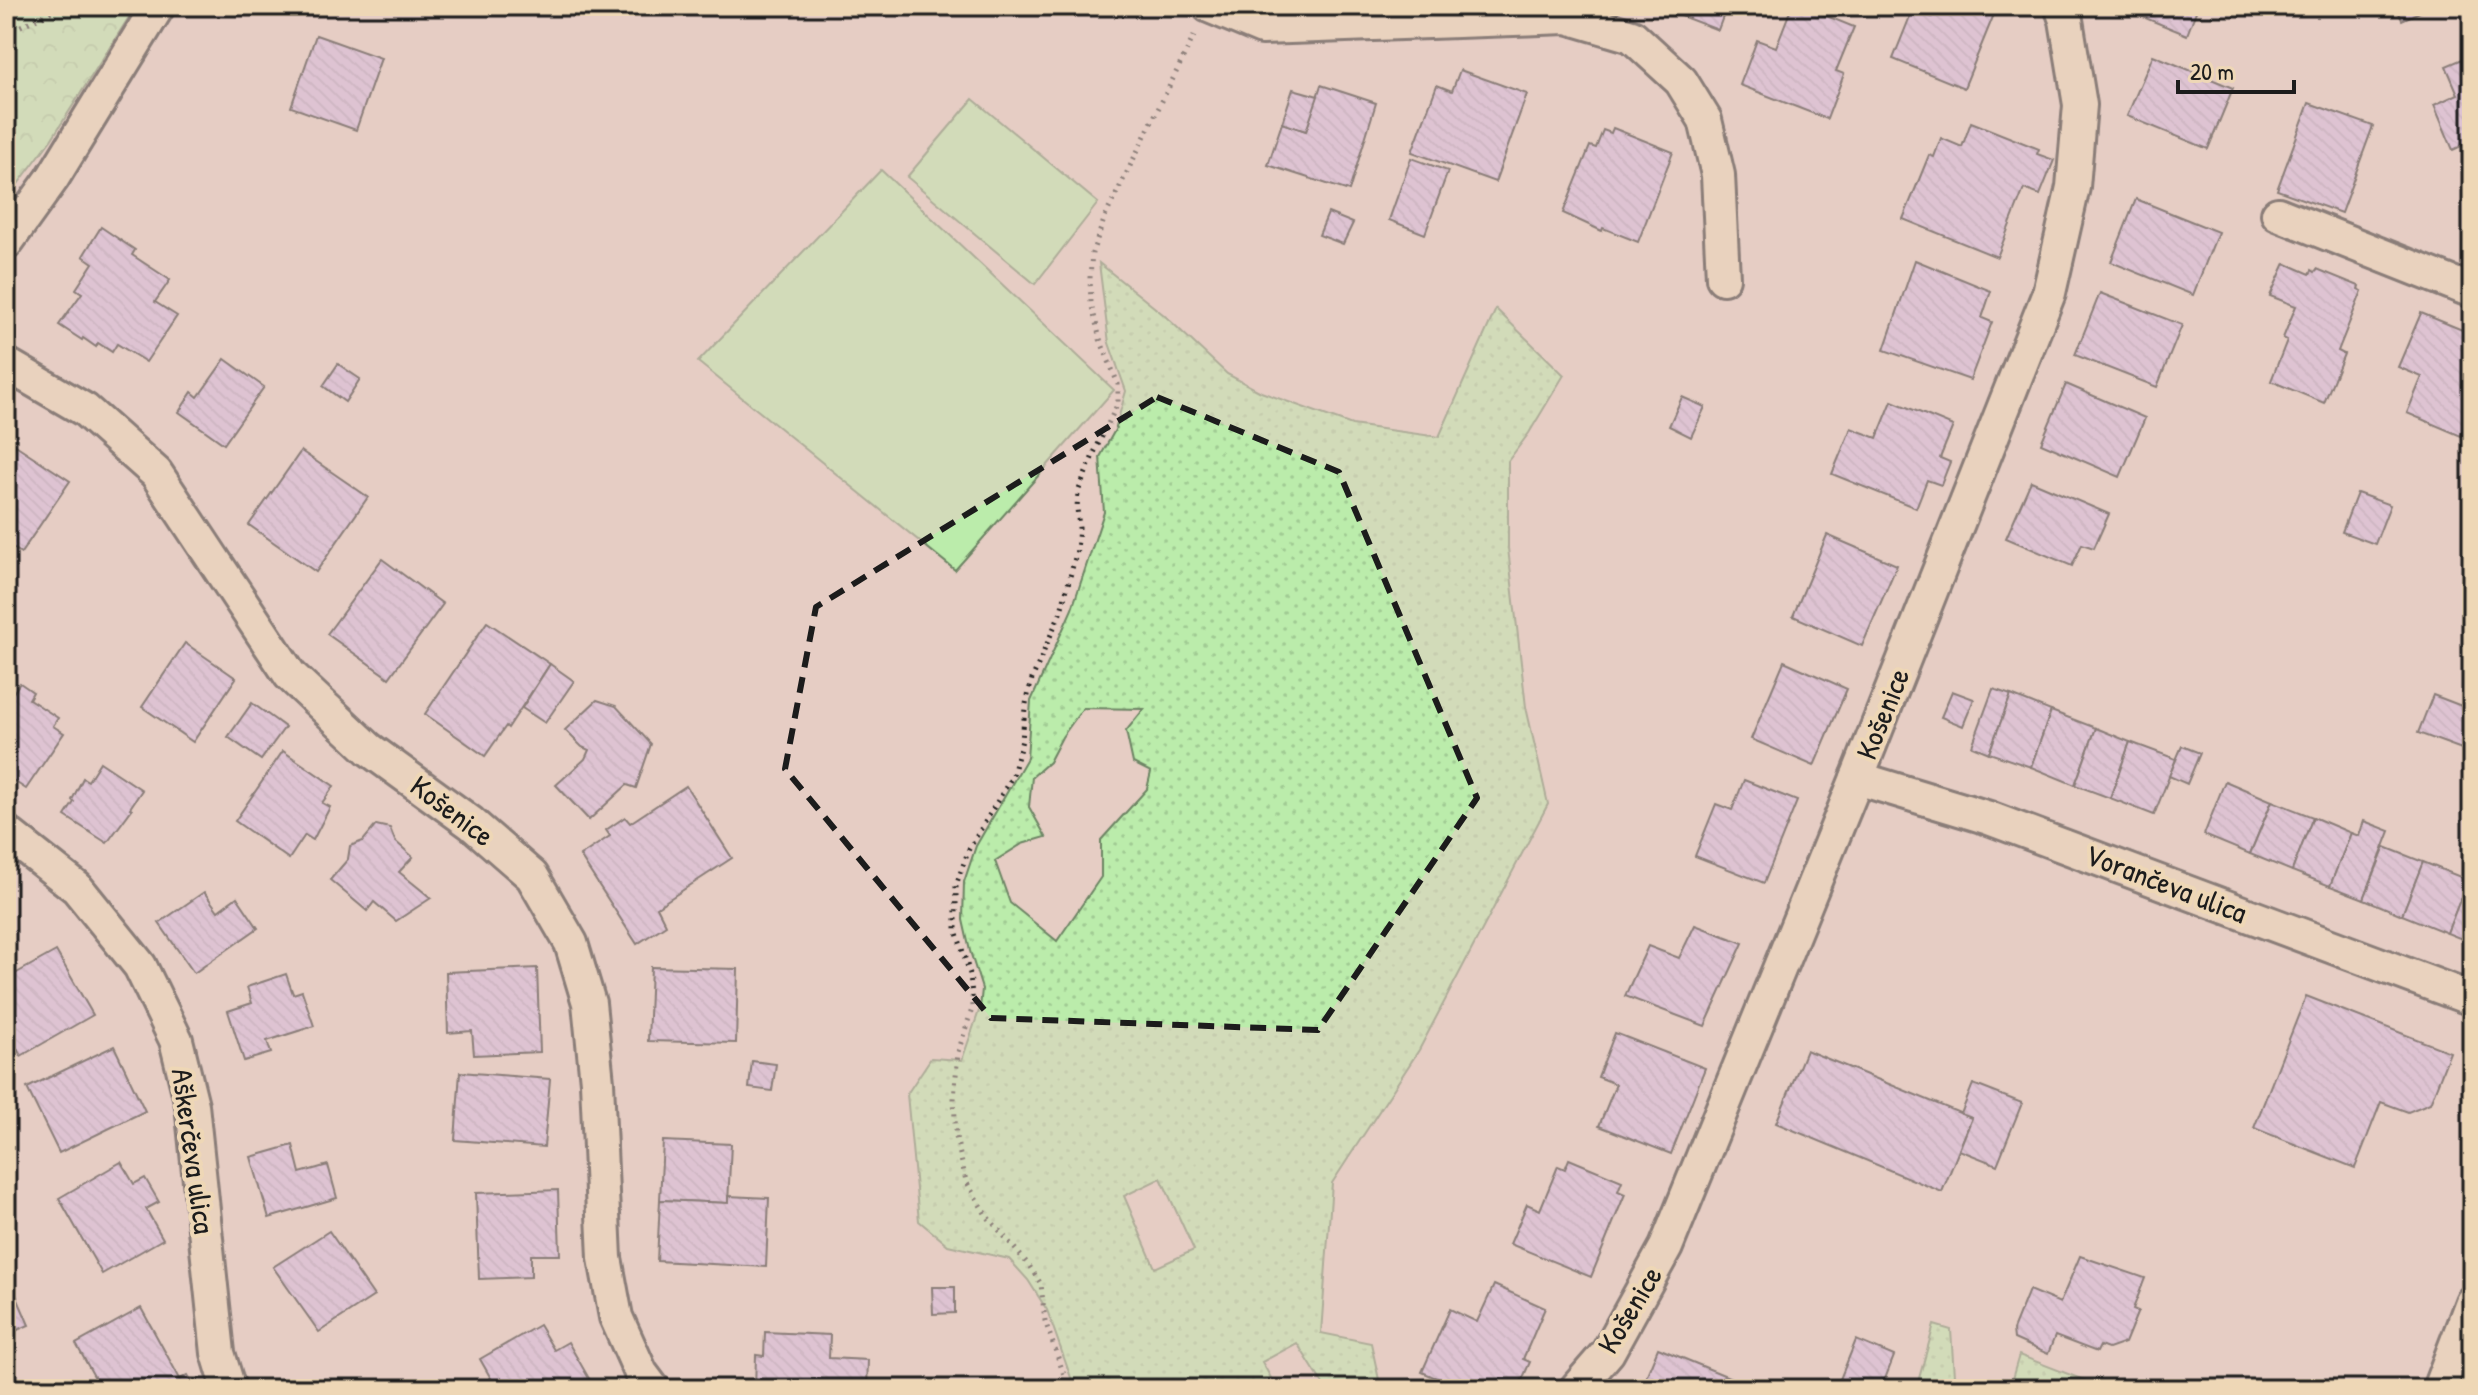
<svg xmlns="http://www.w3.org/2000/svg" width="2478" height="1395" font-family="'Patrick Hand',sans-serif">
<style>
.green{fill:url(#green-dots);stroke:#6c8464;stroke-width:2;fill-rule:evenodd}
.forest{fill:url(#forest-crowns);stroke:#6c8464;stroke-width:2}
.pitch{fill:#bbecab;stroke:#6c8464;stroke-width:2}
.building{fill:url(#building-back-hatch);stroke:#1c1c1c;stroke-width:2}
.lines{fill:none;stroke-linecap:round;stroke-linejoin:round}
.street-casing{stroke:#1c1c1c;stroke-width:38}
.path{stroke:#1c1c1c;stroke-width:5;stroke-dasharray:2 6;stroke-linecap:butt}
.street{stroke:#eed7b6;stroke-width:32}
.marked{fill:none;stroke:#1c1c1c;stroke-width:6;stroke-dasharray:16 10;stroke-linejoin:round}
.labels{text-anchor:middle;stroke-width:8;stroke-linejoin:round;paint-order:stroke}
.street-label{font-size:30px;fill:#1c1c1c;stroke:#eed7b6}
</style>
<defs>
<pattern id="green-dots" width="8" height="8" patternUnits="userSpaceOnUse" patternTransform="scale(2)"><rect width="8" height="8" fill="#bbecab"/><path d="M2 2h.1M6 6h.1" fill="none" stroke="#a0ca93" stroke-width="1.8" stroke-linecap="round"/></pattern>
<pattern id="forest-crowns" width="20" height="18" patternUnits="userSpaceOnUse" patternTransform="scale(2)"><rect width="20" height="18" fill="#bbecab"/><path d="M2 6a3 3 0 1 1 6 0M12 15a3 3 0 1 1 6 0" fill="none" stroke="#a0ca93"/></pattern>
<pattern id="building-back-hatch" width="6" height="6" patternUnits="userSpaceOnUse" patternTransform="scale(2)"><rect width="6" height="6" fill="#d4b6e3"/><path d="M-1 5l2 2M0 0l6 6M5-1l2 2" fill="none" stroke="#b59cc2"/></pattern>
</defs>
<rect width="100%" height="100%" fill="#e6cdc4"/>
<filter id="ink" filterUnits="userSpaceOnUse"><feTurbulence type="fractalNoise" baseFrequency=".0125" numOctaves="2"/><feDisplacementMap in="SourceGraphic" scale="16" xChannelSelector="R" yChannelSelector="G"/><feConvolveMatrix kernelMatrix="1 2 1 2 8 2 1 2 1" color-interpolation-filters="sRGB"/></filter>
<g filter="url(#ink)">
<g class="green">
<path d="M1099,263L1164,315L1227,374L1261,392L1352,425L1439,437L1496,309L1564,375L1529,433L1508,461V548L1526,707L1548,804L1419,1050L1332,1183L1321,1333L1371,1343L1381,1389H1326L1297,1343L1262,1362L1271,1378L1245,1389H1075L1047,1310L1028,1280L1009,1259L948,1245L919,1221L907,1094L931,1058L962,1060L980,1008L982,989L970,951L963,920L964,882L976,846L1027,758L1031,701L1072,609L1104,512L1100,457L1115,430L1126,391L1109,343ZM1083,708L1144,709L1126,731L1133,763L1151,772L1147,789L1101,840V877L1057,941L1010,903L995,861L1022,844L1046,837L1029,807L1032,777L1049,762L1062,737ZM1161,1178L1194,1250L1155,1268L1124,1196Z"/>
<path d="M1934,1325L1951,1330L1954,1376L2012,1379L2019,1355L2107,1389H1916Z"/>
</g>
<path class="forest" d="M6,6H136L51,140L6,200Z"/>
<g class="pitch">
<path d="M973,99L1098,203L1035,284L907,177Z"/>
<path d="M881,170L1114,390L955,570L698,362Z"/>
</g>
<g class="building">
<path d="M1655,6H1727L1718,30Z"/>
<path d="M1792,6H1802L1854,27L1836,71L1844,74L1827,119L1740,85L1757,40L1776,47Z"/>
<path d="M1937,6L1997,7L1964,88L1893,59L1913,9L1932,17Z"/>
<path d="M2116,6H2198L2187,35Z"/>
<path d="M2396,6H2433L2402,20Z"/>
<path d="M316,35L381,58L356,130L291,107Z"/>
<path d="M2153,55L2233,88L2208,149L2127,116Z"/>
<path d="M2472,55V141L2453,150L2434,105L2458,94L2446,66Z"/>
<path d="M1460,70L1527,94L1495,182L1412,152L1437,85L1452,91Z"/>
<path d="M1321,85L1376,103L1349,191L1268,165L1282,123L1306,131Z"/>
<path d="M1293,89L1318,96L1306,131L1282,123Z"/>
<path d="M2309,103L2373,126L2341,213L2277,190Z"/>
<path d="M1971,122L2039,149L2037,154L2054,160L2040,195L2024,189L1997,257L1903,219L1929,155L1934,157L1941,138L1962,147Z"/>
<path d="M1613,128L1673,152L1638,242L1603,228L1602,231L1563,213L1590,146L1596,148L1603,130L1611,133Z"/>
<path d="M1411,158L1448,171L1425,234L1389,220Z"/>
<path d="M2136,199L2218,232L2193,295L2111,262Z"/>
<path d="M1328,213L1353,223L1343,244L1319,235Z"/>
<path d="M101,227L135,250L132,255L170,280L155,302L177,316L146,362L117,344L112,352L98,343L96,347L83,338L82,340L59,325L82,293L76,289L93,263L83,256Z"/>
<path d="M1915,260L1991,291L1982,318L1992,322L1970,380L1884,350Z"/>
<path d="M2285,263L2310,274L2312,270L2315,272L2317,269L2359,286L2358,289L2362,291L2338,351L2344,354L2324,403L2271,381L2287,340L2283,338L2296,306L2270,296Z"/>
<path d="M2100,293L2182,325L2157,387L2075,355Z"/>
<path d="M2421,313L2472,334V410L2461,436L2407,413L2422,377L2398,367Z"/>
<path d="M225,359L264,387L224,444L179,412L192,392L198,397Z"/>
<path d="M338,364L360,379L345,402L323,386Z"/>
<path d="M2066,384L2145,418L2120,477L2041,443Z"/>
<path d="M1682,397L1705,407L1691,437L1669,426Z"/>
<path d="M1892,401L1953,426L1940,458L1950,462L1941,485L1927,480L1916,508L1832,474L1851,428L1877,438Z"/>
<path d="M14,444L70,481L21,553L6,543V456Z"/>
<path d="M301,451L368,497L316,572L249,525Z"/>
<path d="M2031,481L2109,514L2094,548L2082,544L2072,566L2006,538Z"/>
<path d="M2357,493L2390,505L2375,544L2342,532Z"/>
<path d="M1827,535L1897,565L1862,646L1793,616Z"/>
<path d="M382,559L443,604L389,678L327,634Z"/>
<path d="M487,622L550,664L508,728L506,726L485,756L425,714Z"/>
<path d="M185,643L236,678L193,742L142,707Z"/>
<path d="M1784,661L1847,689L1814,766L1751,739Z"/>
<path d="M550,664L574,681L545,723L522,708Z"/>
<path d="M20,683L33,692L29,699L58,718L53,726L64,733L26,789L6,776V703Z"/>
<path d="M1993,689L2011,695L1989,753L1972,746Z"/>
<path d="M1952,691L1974,699L1963,726L1941,717Z"/>
<path d="M2011,695L2051,711L2031,767L1989,753Z"/>
<path d="M2433,695L2472,710L2470,752L2418,733Z"/>
<path d="M597,700L616,706L651,744L636,788L627,785L589,820L556,785L585,759L589,750L582,747L565,730Z"/>
<path d="M252,703L285,727L261,760L228,737Z"/>
<path d="M2051,711L2096,728L2075,785L2031,767Z"/>
<path d="M2096,728L2130,742L2110,798L2075,785Z"/>
<path d="M2130,742L2176,759L2154,815L2110,798Z"/>
<path d="M2182,746L2200,753L2187,784L2169,776Z"/>
<path d="M283,751L334,786L322,803L330,807L313,840L305,835L289,859L235,821Z"/>
<path d="M100,762L142,790L130,808L132,809L107,843L65,816L74,802L72,800L83,778L88,781Z"/>
<path d="M1744,780L1797,801L1764,883L1695,856L1716,804L1732,810Z"/>
<path d="M2225,781L2272,801L2250,854L2204,835Z"/>
<path d="M686,786L732,858L657,907L666,925L637,944L580,856L610,836L606,830L625,817L630,823Z"/>
<path d="M2272,801L2313,817L2292,871L2250,854Z"/>
<path d="M2313,817L2351,833L2330,886L2292,871Z"/>
<path d="M2364,821L2390,831L2364,899L2330,886L2351,833L2359,836Z"/>
<path d="M376,825L390,828L395,841L413,857L399,872L431,898L396,921L374,902L367,911L330,880L348,859L350,846L363,841Z"/>
<path d="M2385,847L2423,862L2402,915L2364,899Z"/>
<path d="M2423,862L2468,880L2447,933L2402,915Z"/>
<path d="M2468,880L2472,882V943L2447,933Z"/>
<path d="M204,892L218,911L237,897L258,928L194,973L159,923Z"/>
<path d="M1695,925L1743,943L1705,1026L1625,996L1648,946L1679,958Z"/>
<path d="M56,951L93,1015L21,1056L6,1029V979Z"/>
<path d="M651,967L738,969L736,1043L648,1041Z"/>
<path d="M537,968L540,1052L474,1055L472,1031L448,1033L446,972Z"/>
<path d="M286,974L293,994L302,991L314,1026L267,1041L271,1053L244,1061L228,1011L252,1003L247,987Z"/>
<path d="M2306,996L2450,1052L2430,1103L2408,1112L2381,1102L2355,1168L2254,1128Z"/>
<path d="M1615,1033L1705,1068L1671,1154L1599,1126L1616,1084L1598,1077Z"/>
<path d="M114,1046L145,1111L59,1153L27,1088Z"/>
<path d="M1806,1050L1972,1118L1942,1192L1776,1123Z"/>
<path d="M752,1061L776,1064L772,1091L749,1088Z"/>
<path d="M460,1072L550,1079L544,1147L455,1140Z"/>
<path d="M1973,1084L2022,1103L1997,1165L1959,1150L1972,1118L1961,1114Z"/>
<path d="M663,1141L731,1144L728,1203L660,1200Z"/>
<path d="M293,1145L300,1173L328,1165L337,1198L269,1218L251,1157Z"/>
<path d="M1569,1159L1622,1181L1618,1191L1625,1194L1591,1277L1510,1244L1527,1204L1540,1210L1558,1166L1565,1169Z"/>
<path d="M121,1162L134,1184L145,1178L159,1202L146,1209L163,1239L102,1274L59,1198Z"/>
<path d="M558,1190L560,1255H531V1277L479,1279L476,1193Z"/>
<path d="M728,1196L769,1198L766,1267L657,1261L660,1200L728,1203Z"/>
<path d="M329,1231L374,1296L319,1332L273,1267Z"/>
<path d="M2080,1256L2145,1278L2133,1309L2138,1311L2125,1343L2108,1349L2100,1346L2097,1352L2055,1336L2048,1354L2014,1339L2013,1330L2029,1290L2060,1303Z"/>
<path d="M6,1272L29,1325L6,1335Z"/>
<path d="M1494,1285L1545,1308L1523,1359L1530,1362L1518,1389H1462L1422,1372L1450,1309L1477,1322Z"/>
<path d="M932,1287H955V1313L933,1314Z"/>
<path d="M141,1308L180,1379L188,1375L196,1389H101L76,1344Z"/>
<path d="M539,1325L554,1350L568,1342L595,1389H497L480,1359Z"/>
<path d="M765,1332L830,1335L829,1358L868,1360L867,1389H755L756,1355L764,1356Z"/>
<path d="M1856,1340L1894,1356L1881,1389H1836Z"/>
<path d="M1658,1348L1758,1389H1641Z"/>
</g>
<g class="lines">
<defs>
<g id="street">
<path d="M1209,6L1262,28L1567,17L1632,36L1681,81L1705,120L1718,175L1723,278"/>
<path d="M2278,214L2472,291"/>
<path d="M6,243L52,179L158,6"/>
<path d="M6,364L85,410L156,473L290,675L369,749L471,823L532,876L571,943L589,1003L597,1082L605,1258L616,1317L641,1373L653,1389"/>
<path d="M1857,778L1989,818L2472,999"/>
<path d="M6,832L77,888L140,966L176,1040L192,1105L218,1353L229,1389"/>
<path d="M1576,1389L1608,1352L1666,1247L1857,778L2049,293L2073,187L2080,105L2066,20L2061,6"/>
<path d="M2439,1389L2472,1302"/>
</g>
</defs>
<use href="#street" class="street-casing"/>
<g class="path">
<path d="M6,33L55,10L58,6"/>
<path d="M1069,1389L1045,1321L1041,1284L1028,1264L986,1215L966,1181L956,1137L954,1099L958,1052L973,1006L970,974L956,930V885L969,849L1013,775L1022,740L1025,708L1032,679L1061,611L1077,550L1079,528L1077,508L1078,492L1094,453L1118,403V384L1100,339L1091,303L1090,278L1092,253L1105,217L1194,36"/>
</g>
<use href="#street" class="street"/>
</g>
</g>
<path d="M0 0H2478V1395H0ZM1157,397L1339,472L1477,798L1318,1030L991,1018L785,769L816,607Z" fill="#e6cdc4" fill-opacity=".55" fill-rule="evenodd"/>
<path class="marked" d="M1157,397L1339,472L1477,798L1318,1030L991,1018L785,769L816,607Z"/>
<g class="labels">
<g class="street-label">
<text transform="translate(1883 714) rotate(-68)" y="10">Košenice</text>
<text transform="translate(452 811) rotate(37)" y="10">Košenice</text>
<text transform="translate(2166 884) rotate(21)" y="10">Vorančeva ulica</text>
<text transform="translate(193 1151) rotate(82)" y="10">Aškerčeva ulica</text>
<text transform="translate(1630 1310) rotate(-59)" y="10">Košenice</text>
</g>
</g>
<rect width="2478" height="1395" fill="none" stroke="#eed7b6" stroke-width="32"/>
<rect x="16" y="16" width="2446" height="1363" fill="none" stroke="#1c1c1c" stroke-width="3" filter="url(#ink)"/>
<path d="M2178 80v12h116v-12" fill="none" stroke="#1c1c1c" stroke-width="4"/>
<text x="2190" y="80" font-size="24" fill="#1c1c1c" stroke="#eed7b6" stroke-width="6" paint-order="stroke">20 m</text>
</svg>
